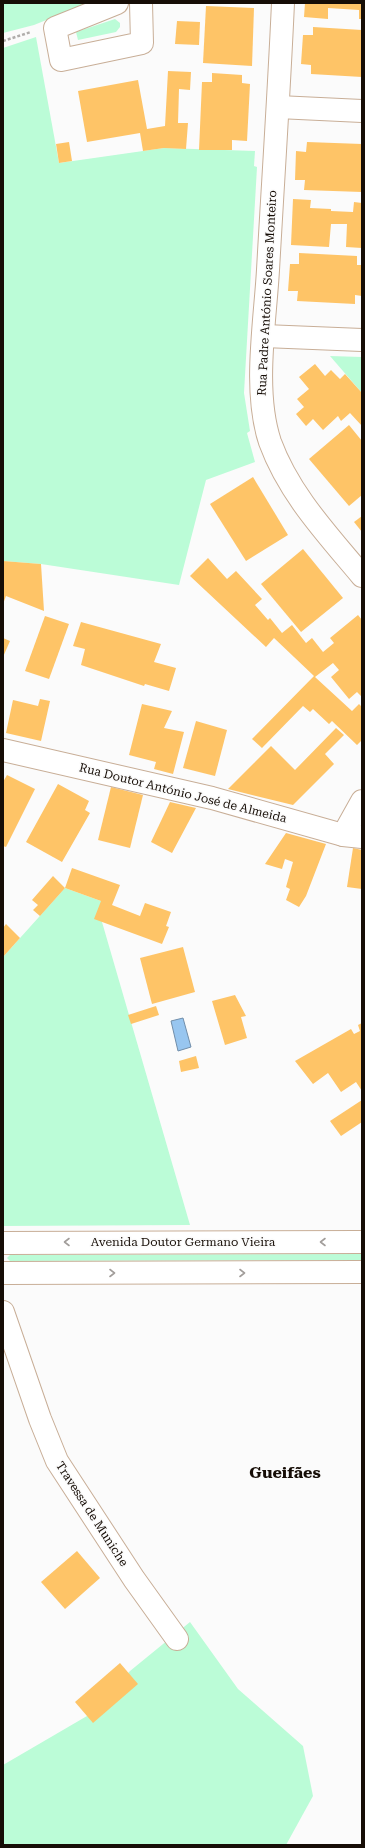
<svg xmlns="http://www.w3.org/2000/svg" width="365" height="1848" font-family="'Roboto Serif',serif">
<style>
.green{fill:#bbfcd7}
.water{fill:#98c6f0;stroke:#718eaa}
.building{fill:#fec467}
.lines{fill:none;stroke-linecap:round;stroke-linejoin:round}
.street-casing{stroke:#c8ae97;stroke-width:24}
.secondary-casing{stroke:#c8ae97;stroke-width:24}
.path{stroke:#b0adab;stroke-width:2.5;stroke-dasharray:3 2;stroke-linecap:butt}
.street{stroke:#fff;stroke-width:22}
.secondary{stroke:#fff;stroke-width:22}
.oneway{stroke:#a29e9b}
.labels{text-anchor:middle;stroke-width:3;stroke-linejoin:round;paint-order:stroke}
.street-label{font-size:12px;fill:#160d06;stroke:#fbfbfb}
.district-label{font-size:16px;font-weight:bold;fill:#160d06;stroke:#fbfbfb}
</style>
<rect width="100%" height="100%" fill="#fbfbfb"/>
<g class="green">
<path d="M3,3H88L34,25L3,33Z"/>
<path d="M115,19L120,23V27L116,32L78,40L76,32Z"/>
<path d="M36,37L59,163L164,148L255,151L254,166L257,167L244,393L250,431L247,433L255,462L206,480L179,585L41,564L3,561V48Z"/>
<path d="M330,356L362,357V393Z"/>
<path d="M65,888L101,901L102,922L190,1225L3,1226V957Z"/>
<path d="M362,1254V1260L10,1261L7,1258L10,1255Z"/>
<path d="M190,1622L238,1689L303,1746L313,1796L286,1845H3V1765L87,1716L130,1671Z"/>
</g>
<path class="water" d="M183,1018L191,1047L178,1051L171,1021Z"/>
<g class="building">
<path d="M305,3H362V19H359V10L328,8V19L304,17Z"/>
<path d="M206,6L254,8L252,66L203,63Z"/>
<path d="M177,21L200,22L199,45L175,44Z"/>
<path d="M313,27L362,30V77L311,74V65L301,64L303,35H313Z"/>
<path d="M168,71L191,72L190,90L179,89L178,123H188L186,149L164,148L143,151L140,133L87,142L78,91L138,80L147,129L165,126Z"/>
<path d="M212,73L242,75V83L250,84L247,141L232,140V150H199L202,82H212Z"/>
<path d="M69,142L72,161L59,163L56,144Z"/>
<path d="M307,142L362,144V192L304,190L305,180H295L296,151L306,152Z"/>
<path d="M293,199L311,200L310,208L331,209V211L353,212L354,202L362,203V248L346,247L347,224H331L329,247L291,245Z"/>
<path d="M299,253L357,256V265H362V296L355,295V304L297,301L298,291H288L290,264H299Z"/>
<path d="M315,364L325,376L331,370L340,379L345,374L362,393V426L350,413L341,421L338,416L323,430L313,419L306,426L296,414L304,407L297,399L309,389L299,377Z"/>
<path d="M349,425L362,441V495L349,506L309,459Z"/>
<path d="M253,477L288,535L246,561L210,504Z"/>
<path d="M362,516V532L354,522Z"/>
<path d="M303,549L343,598L301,632L261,584Z"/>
<path d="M208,558L227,579L236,571L262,599L255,605L268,620L270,618L282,633L292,625L306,643L312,638L323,652L334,643L330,638L358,615L362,620V697L357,692L349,699L331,677L339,670L333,663L315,677L352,711L359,704L362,707V740L357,745L332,721L329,724L313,709L310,712L303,706L262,748L252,739L314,676L274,638L266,647L190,576Z"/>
<path d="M3,561L41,564L44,611L6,596L3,604Z"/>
<path d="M45,616L69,624L49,679L25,671Z"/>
<path d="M81,622L161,644L154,662L176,668L169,691L145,684L144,686L81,665L85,649L73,646Z"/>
<path d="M3,638L10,641L3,657Z"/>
<path d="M40,699L50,701L41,741L6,733L13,700L38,706Z"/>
<path d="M142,704L172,711L164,728L184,732L173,774L154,769L156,762L129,755Z"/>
<path d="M196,721L227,730L215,776L183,768Z"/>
<path d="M336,728L344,735L325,754L334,764L293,805L228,789L271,746L295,770Z"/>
<path d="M7,775L35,789L6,847L3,846V782Z"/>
<path d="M58,784L89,801L85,810L90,813L62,862L26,842Z"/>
<path d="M111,787L143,795L130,848L98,840Z"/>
<path d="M170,802L196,808L172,853L151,842Z"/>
<path d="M286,833L326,844L306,896L299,907L286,900L290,889L286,887L293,862L285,859L282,869L265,864Z"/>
<path d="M353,848L362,850V889L347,887Z"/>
<path d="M72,868L120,885L112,905L140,916L145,903L171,912L166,926L169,927L162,944L94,919L101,901L65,888L40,916L33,910L38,905L32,900L53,876L65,888Z"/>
<path d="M6,924L20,938L3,957V928Z"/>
<path d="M183,947L195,992L152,1004L140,958Z"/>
<path d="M235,995L246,1016L241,1017L247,1038L225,1045L212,1001Z"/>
<path d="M156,1006L159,1015L131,1024L128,1015Z"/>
<path d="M362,1023V1091L356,1082L341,1092L328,1073L313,1084L295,1061L351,1029L354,1034L360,1031L358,1025Z"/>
<path d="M196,1056L199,1068L181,1072L179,1061Z"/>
<path d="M362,1100V1122L341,1136L330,1121Z"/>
<path d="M77,1551L100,1578L65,1609L41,1582Z"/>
<path d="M120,1663L138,1684L93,1723L75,1702Z"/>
</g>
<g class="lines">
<defs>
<g id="street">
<path d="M117,3L55,28L61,60L142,43L141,3"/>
<path d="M283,3C279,92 273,181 268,270C265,323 253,391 270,442C289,494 327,534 362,576"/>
<path d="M278,107L362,111"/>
<path d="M264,336L362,340"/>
<path d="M3,750L212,798L343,835L362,837"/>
<path d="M343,835L362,801"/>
<path d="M3,1312L40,1419L57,1461L134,1579L177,1639"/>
</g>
<g id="secondary">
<path d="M3,1243L362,1242"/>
<path d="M3,1273L362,1272"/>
</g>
</defs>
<use href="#street" class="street-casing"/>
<use href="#secondary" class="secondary-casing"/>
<path class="path" d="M3,41L31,32"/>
<use href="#street" class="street"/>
<use href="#secondary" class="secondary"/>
</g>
<defs><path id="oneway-chevron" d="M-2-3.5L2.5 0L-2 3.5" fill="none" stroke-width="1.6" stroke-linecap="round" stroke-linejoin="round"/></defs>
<g class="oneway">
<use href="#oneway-chevron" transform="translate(67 1242) rotate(180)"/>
<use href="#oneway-chevron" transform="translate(323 1242) rotate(180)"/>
<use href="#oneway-chevron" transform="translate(112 1273)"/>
<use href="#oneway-chevron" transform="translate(242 1273)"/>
</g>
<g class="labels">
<g class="street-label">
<text transform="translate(267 293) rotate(-87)" y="4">Rua Padre António Soares Monteiro</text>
<text transform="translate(183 793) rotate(14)" y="4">Rua Doutor António José de Almeida</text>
<text x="183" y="1246">Avenida Doutor Germano Vieira</text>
<text transform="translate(92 1514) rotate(57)" y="4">Travessa de Muniche</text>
</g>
<g class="district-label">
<text x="285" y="1478">Gueifães</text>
</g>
</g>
<rect width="365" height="1848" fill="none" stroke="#160d06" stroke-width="8"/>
</svg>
